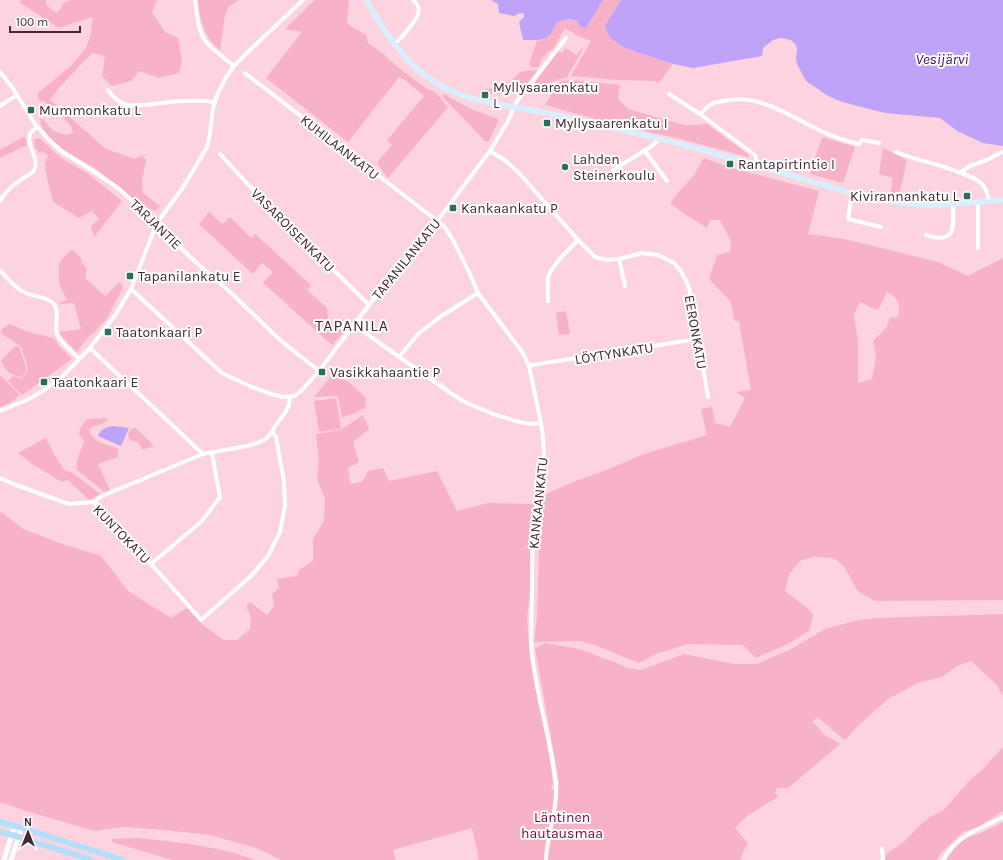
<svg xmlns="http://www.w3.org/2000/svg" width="1003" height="860" font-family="Karla,sans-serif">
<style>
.green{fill:#f8b2c8;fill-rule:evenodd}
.water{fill:#bfa3f9}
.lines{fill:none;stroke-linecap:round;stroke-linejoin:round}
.minor{stroke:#fff;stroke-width:4}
.tertiary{stroke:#fff;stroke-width:5}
.secondary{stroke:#d8effe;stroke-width:5.5}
.primary{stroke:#b2dffc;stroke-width:6}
.poi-dot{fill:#296e61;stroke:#fff;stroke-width:1.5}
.labels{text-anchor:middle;stroke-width:4;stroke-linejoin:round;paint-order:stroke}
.poi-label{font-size:14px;fill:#432931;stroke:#fff;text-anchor:start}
.street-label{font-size:14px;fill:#432931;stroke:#fff}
.park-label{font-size:14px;fill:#75043e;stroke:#fff}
.water-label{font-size:15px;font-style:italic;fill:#3b0e6d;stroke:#fff}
.quarter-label{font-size:16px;letter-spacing:1px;fill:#432931;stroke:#fff}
</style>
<rect width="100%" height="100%" fill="#fdd3df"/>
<g class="green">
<path d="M21,0H46V5L57,13L65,2L71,0H157L152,12L165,32L178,38L182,60L179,73L159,78L139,71L131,81L112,86L102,76L105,56L92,53L58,89L50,100L106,149L135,159L142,155L146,160L142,181L143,193L160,206L155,211L137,202L96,169L64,150L49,137L40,124L41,122L40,119H43L49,126L53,131L66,135L73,133L71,126L58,112L43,101L41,102L38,98V93L71,66L86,48L90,37L93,17L59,28L19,2Z"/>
<path d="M198,0H239L229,6L225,15L220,50C205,39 199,18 198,0Z"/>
<path d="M315,0H349L347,22L349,25L366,35L368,43L381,52L399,68L427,89L435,92L448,107L388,178L377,163L392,145L387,140L424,96L406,81L399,77L348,142L266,78L302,32L285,29Z"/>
<path d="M603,0H621V46L636,52L673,64L659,83L655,81L618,80L571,76L591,41L578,36L565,28L554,48L548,52L541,60L539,67H532L529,64L537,40L542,41L554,29L557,22C572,18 573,19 586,28Z"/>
<path d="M565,48L577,55L582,48L583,49L567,77L542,85L529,91V90L558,51L562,53Z"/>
<path d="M537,70C534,75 531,79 527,83C512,100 497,93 478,92L509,83L520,72L525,71Z"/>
<path d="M571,80L620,85L618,99L628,109L684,125H694L707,124L745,152L749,155L748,157L681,139L621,126L545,105L560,81Z"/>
<path d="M444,94L469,108L498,119V122L489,141L486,142L442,96Z"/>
<path d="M23,137L26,138L27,145L0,158V150Z"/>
<path d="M822,137L855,147L843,183L810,174Z"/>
<path d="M34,139H41L55,153L63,159L87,173L122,201L94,237L91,226L99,219L92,211L79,218L53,202L46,174L45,164L48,156L44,152L39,153L35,147Z"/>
<path d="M883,148L907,160L899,196L890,195L893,178L879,174Z"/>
<path d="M704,158L733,168L819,191L808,234L844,239L938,262L968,276L1003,258V600L875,601L860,593L855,587L845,568L838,561L832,558L813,557L800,561L789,574L785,591L806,607L813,614L810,630L790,643L756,658L743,645L688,644L656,654L639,663L631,660L600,647L580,641L534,642L537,617L539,549L538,522L544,495L573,482L604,471L644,454L707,435L701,409L712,407L715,423L730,427L745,398L736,392L751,390L739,322L734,320L731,302L709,279L717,255L730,252L731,241L720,220H710L707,228L685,214L670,203L678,193L694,175ZM887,292C900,299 900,304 898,317L890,318L886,328L873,341L876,358L872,379L858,383V342L854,315L860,302L876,310L880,307Z"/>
<path d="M209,212L222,224L230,217L251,238L255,234L311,285L307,290L327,308L328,320L343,332L332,345L263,283L273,272L262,263L253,274L199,224Z"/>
<path d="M71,250H73L82,259L81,261L87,269L85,275L86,279L105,296L120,282L123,287L108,317L95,332L88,337L77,352L65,340L59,332L81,329L74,303L60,304V302L67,300L59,284V264L62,259Z"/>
<path d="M566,311L570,334L559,335L556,313Z"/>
<path d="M10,324L28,332L54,338L59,346L72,359L22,395L8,381L13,376L21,379L27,372V364L21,347L1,333L2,329Z"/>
<path d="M15,346L19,347L26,367V372L21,377C10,375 6,371 1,361Z"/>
<path d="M0,375L20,395L10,403L0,407Z"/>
<path d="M332,375L349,382L366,398L365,408L353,414L342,417L338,396L314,397Z"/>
<path d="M336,398L341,429L319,432L314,401Z"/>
<path d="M363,415L369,429L353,442L359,462L348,468L350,484L362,482L368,471L383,468L389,481L437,471L457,511L488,503L534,504L530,549V595L527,617L529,643L550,762L553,782L551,790H558L559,782L535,648L546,643L579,649L617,663L627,668L641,670L684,654L734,664H757L793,648L825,629L855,621L875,618L1003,614V696L996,684L971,661L957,666L944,676L918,683L888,699L860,724L845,740C835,733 827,724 817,717L812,722L819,728L824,735L840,744L788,788H777L775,793L778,797L747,816L735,828L748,843L743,852L741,860H479L472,828L393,850L396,860H281L256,848L210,835L164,830L123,827L95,831L26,811L0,802V511L23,529L65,545L101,556L128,591L171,618L187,608L204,626L224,640H237L250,629L251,617L246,606L250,602L267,615L274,606L272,594L279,588L277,579L297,576L299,570L313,561V539L324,521L325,498L317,480L319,462L316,434L341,430Z"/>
<path d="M105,418L108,420L102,424L93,426L89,430C92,442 108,444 118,449V457L98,464L110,490L105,492L77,470C74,459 83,450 84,440L79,434L80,429L87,419Z"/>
<path d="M136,428L154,446L142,450L139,443L129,439L128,434L131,429Z"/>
<path d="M46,438L54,454L64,470L73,473L100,494L89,500L68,480L62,482L32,464L18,453Z"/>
<path d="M1003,747V811L978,827L963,832L941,853L937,860H885L887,853L904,842L920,825L930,817L944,810L968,782L984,768Z"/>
<path d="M1003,822V860H946L959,842L966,838L981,833Z"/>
<path d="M138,838C167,841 197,844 226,851C236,854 246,856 255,860H172L112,842V839Z"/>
</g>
<g class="water">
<path d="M491,0H603L586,28L580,27L577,21L569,19L557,22C548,43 542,40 523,40L519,22L524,17V14L520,13L514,16L499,13L498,4Z"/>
<path d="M621,0H1003V146L983,143L957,131L940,118L885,113L842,102L828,96L806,81L797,64L796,58L797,50L796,45L791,40L781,38L773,40L763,48L762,56L693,68L673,64L636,52L621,46L610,37L605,26Z"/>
<path d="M114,426L129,428L121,446L98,436C101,428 107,427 114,426Z"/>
</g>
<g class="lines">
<g class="minor">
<path d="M195,0C197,14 198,32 207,43C215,51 225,59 234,66"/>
<path d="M394,44C400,40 417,20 418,14C420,9 417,3 413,0"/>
<path d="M0,72L12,87L35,124L48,139L61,151L90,169L118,188L150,217L157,223L190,257L230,292L280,340L319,371"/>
<path d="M245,73L444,226L453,240L469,272L478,293L523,353L529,366L541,423L543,437L544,457L541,478L533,525L531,645C534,683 545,720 552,757C553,766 555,775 556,784C558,810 547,834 546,860"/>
<path d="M108,90C113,97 119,103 127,105C138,107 151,104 162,103C178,101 198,100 214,102"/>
<path d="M669,94L700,114L755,155L756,159L755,165"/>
<path d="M0,106L17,95"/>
<path d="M700,114C704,111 707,106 712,104C715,102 720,102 723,101C759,92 790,117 821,131C833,137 846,141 859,144L862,140L879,143"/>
<path d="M490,151L506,161L520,174L578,240L595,257L606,260L619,259L642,253L658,255L674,263L681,271L688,285L692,299L708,397"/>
<path d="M645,151L667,181"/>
<path d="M896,152C915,160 935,163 953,170C963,174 974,176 982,184C986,188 988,195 989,201"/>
<path d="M220,154L257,194L369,305"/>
<path d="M613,170L652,146L659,139"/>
<path d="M961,172L970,166L987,160L1002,152"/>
<path d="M852,193L848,219L881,227"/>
<path d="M0,201C8,187 20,180 33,172C42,160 25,146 30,134C31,131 34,129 37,127"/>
<path d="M926,235C956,245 954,227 953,204"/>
<path d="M978,248V202"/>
<path d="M619,259L625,286"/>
<path d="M0,270C8,279 16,289 28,294C36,297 48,297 54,304C60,311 54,325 57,334C61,343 73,353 80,359"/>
<path d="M131,289L222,373L252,387L271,394L283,397L295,396L302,390L319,371L369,305L444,212L490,151L508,121L517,101L566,38"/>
<path d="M548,301C548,294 547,286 548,278C550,267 569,249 578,240"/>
<path d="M354,325L452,394L467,403L493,414L519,422L531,424L541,423"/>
<path d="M90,348L203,454"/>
<path d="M399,357L418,334L440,317L478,293"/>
<path d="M529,366L538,364L698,339"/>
<path d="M0,411L27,400L43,391L63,376L90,348L116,314L131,289L157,223L184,186L207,147L210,133L213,108L217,95L225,79L234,66L250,50L303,0"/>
<path d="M0,478L16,485L69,504L94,502C106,514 116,526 127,538C152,565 177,592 201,620L252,575L268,556L280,532L285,506L284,481L276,437L272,431"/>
<path d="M94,502L102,496L203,454L247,446L257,443L264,440L268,437L278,422L285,413L289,405L290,397"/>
<path d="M151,564L202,521L220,497L212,453"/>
<path d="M882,860L883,858L882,849"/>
<path d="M943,860C958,834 979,830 1003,817"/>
</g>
<path class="tertiary" d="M4,860L13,831L15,829L19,827L20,833L11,860"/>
<path class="secondary" d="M366,0C383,29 403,62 433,81C471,106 517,105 560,116C601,126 643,134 684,145C740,160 796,177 852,193C875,199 899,204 923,205C949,205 976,202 1003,200"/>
<g class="primary">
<path d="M0,822L19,827L123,860"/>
<path d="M0,832L19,837L92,860"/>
</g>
</g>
<g class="poi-dot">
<rect x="481" y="91" width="8" height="8" rx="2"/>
<rect x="27" y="106" width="8" height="8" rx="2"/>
<rect x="543" y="119" width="8" height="8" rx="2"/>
<rect x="726" y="160" width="8" height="8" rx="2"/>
<circle cx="565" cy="167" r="4"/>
<rect x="963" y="192" width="8" height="8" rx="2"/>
<rect x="449" y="204" width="8" height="8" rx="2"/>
<rect x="126" y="272" width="8" height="8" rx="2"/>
<rect x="104" y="328" width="8" height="8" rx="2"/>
<rect x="318" y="368" width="8" height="8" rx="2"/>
<rect x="40" y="378" width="8" height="8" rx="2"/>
</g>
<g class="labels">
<g class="poi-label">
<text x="493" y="92">Myllysaarenkatu<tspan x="493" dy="16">L</tspan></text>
<text x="39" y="115">Mummonkatu L</text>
<text x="555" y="128">Myllysaarenkatu I</text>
<text x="573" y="164">Lahden<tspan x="573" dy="16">Steinerkoulu</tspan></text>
<text x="738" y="169">Rantapirtintie I</text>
<text x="959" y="201" text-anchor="end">Kivirannankatu L</text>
<text x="461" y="213">Kankaankatu P</text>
<text x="138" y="281">Tapanilankatu E</text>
<text x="116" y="337">Taatonkaari P</text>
<text x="330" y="377">Vasikkahaantie P</text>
<text x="52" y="387">Taatonkaari E</text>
</g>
<g class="street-label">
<text transform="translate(340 147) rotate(38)" y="5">KUHILAANKATU</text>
<text transform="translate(156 224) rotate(44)" y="5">TARJANTIE</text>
<text transform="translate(293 230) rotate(45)" y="5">VASAROISENKATU</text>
<text transform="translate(406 259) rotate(-51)" y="5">TAPANILANKATU</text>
<text transform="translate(696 332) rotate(80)" y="5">EERONKATU</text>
<text transform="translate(614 353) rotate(-9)" y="5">LÖYTYNKATU</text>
<text transform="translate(538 503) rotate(-84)" y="5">KANKAANKATU</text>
<text transform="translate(122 534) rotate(46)" y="5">KUNTOKATU</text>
</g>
<g class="park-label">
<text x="562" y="822">Läntinen<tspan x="562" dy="16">hautausmaa</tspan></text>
</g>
<g class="water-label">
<text x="942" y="64">Vesijärvi</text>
</g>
<g class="quarter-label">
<text x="352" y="331">TAPANILA</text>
</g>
</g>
<g transform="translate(28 832)" stroke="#ffffff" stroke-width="3" paint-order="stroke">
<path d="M0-3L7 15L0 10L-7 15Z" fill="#432931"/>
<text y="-6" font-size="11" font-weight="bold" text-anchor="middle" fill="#432931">N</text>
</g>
<path d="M10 26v6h70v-6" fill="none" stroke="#432931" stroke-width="2"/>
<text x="16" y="26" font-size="12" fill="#432931" stroke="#ffffff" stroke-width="3" paint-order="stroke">100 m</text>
</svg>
